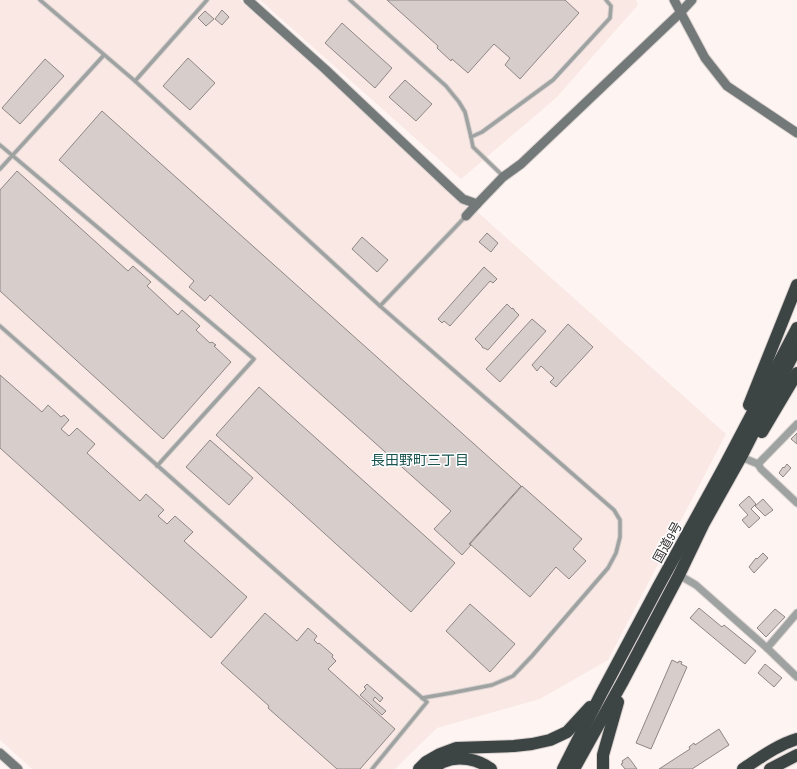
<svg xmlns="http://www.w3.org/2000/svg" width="797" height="769" font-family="'Sofia Sans Condensed','Noto Sans JP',sans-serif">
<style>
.built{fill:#fae8e5}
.building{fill:#d7cecc;stroke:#8e8685}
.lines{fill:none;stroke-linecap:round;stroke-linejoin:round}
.lane-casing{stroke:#dad2d0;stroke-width:5.5}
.street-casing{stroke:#dad2d0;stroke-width:9}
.secondary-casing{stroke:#dad2d0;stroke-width:11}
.highway-casing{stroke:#dad2d0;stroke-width:14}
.lane{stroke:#9ea2a1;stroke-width:3.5}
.street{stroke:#9ea2a1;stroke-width:7}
.secondary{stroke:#737978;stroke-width:9}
.highway{stroke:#3d4444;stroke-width:12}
.labels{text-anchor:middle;stroke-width:3;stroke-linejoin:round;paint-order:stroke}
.street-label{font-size:13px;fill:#363232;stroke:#fff}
.neighbourhood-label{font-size:14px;fill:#18534f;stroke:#fff}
</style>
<rect width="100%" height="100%" fill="#fef5f3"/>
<g class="built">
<path d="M0,0H240L726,434L608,660L540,699L437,728L395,769H32L0,740Z"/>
<path d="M260,0H636L638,5L556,98L461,179Z"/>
</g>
<g class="building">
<path d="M387,0H565L579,13L520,79L505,65L510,58L494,44L468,73L452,59L451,61L437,48L438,46Z"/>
<path d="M222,10L229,17L222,25L215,19Z"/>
<path d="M205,11L214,19L206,26L198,18Z"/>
<path d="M342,23L392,68L375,88L325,43Z"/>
<path d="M188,58L215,83L190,110L163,86Z"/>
<path d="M45,59L64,76L20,124L2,108Z"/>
<path d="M405,80L432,104L416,121L389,97Z"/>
<path d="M102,111L521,486L469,544L471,545L462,555L434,529L451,511L210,295L205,301L189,287L194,281L59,160Z"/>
<path d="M17,171L128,271L133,266L151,282L147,286L178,315L182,310L200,326L196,330L210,343L212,342L216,345L214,346L231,362L163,439L0,291V190Z"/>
<path d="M487,233L498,243L491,252L479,242Z"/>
<path d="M362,237L388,260L377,272L352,249Z"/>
<path d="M484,267L497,279L493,283L490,281L450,326L444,321L442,323L438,319Z"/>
<path d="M507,304L512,309V308L514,309V310L519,315L488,350L484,348H483L482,347V346L475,339Z"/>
<path d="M532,319L546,331L500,382L486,369Z"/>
<path d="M568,324L593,347L556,387L550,382L554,378L541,366L537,371L532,365Z"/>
<path d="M0,375L42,412L48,405L61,417L64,415L69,420L61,429L69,436L77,428L95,444L87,453L140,501L146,494L164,510L158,516L167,524L175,516L193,532L184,541L247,597L211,638L0,448Z"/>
<path d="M259,387L455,563L411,612L216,435Z"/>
<path d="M797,433V444L791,439Z"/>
<path d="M210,440L253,478L229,505L186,467Z"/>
<path d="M787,464L791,468L783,477L779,473L783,467L784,468Z"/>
<path d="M522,486L582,539L573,549L586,561L569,579L556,567L530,597L470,544Z"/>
<path d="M749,496L756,504L751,509L760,518L749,528L742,520L748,515L739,505Z"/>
<path d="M763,499L773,510L765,516L755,506Z"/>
<path d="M763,553L768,558L754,573L749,567L756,558L757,559Z"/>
<path d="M470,604L515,644L490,672L446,631Z"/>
<path d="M699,608L722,627L724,625L756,651L745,664L690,618Z"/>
<path d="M775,609L785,617L766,637L757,628Z"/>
<path d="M265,613L297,641L308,628L317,636L314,640L318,644L319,643L333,655L332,657L336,661L328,669L395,729L360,769H337L268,708L269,706L221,663Z"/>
<path d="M672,660L678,663L679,661L682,662L681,664L687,667L651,749L636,743Z"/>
<path d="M765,664L782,678L774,687L758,673Z"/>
<path d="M367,684L383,698L380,702L375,697L373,700L386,711L382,715L360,695L366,689L364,687Z"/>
<path d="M719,729L729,745L692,769H659L690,749L689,747L694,743L695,745Z"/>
<path d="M628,757L632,762L637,769H625L621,764L623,763L622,761Z"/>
</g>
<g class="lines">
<defs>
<g id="lane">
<path d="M40,0L135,81L380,306L614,510L620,520V537L616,553L608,568L532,656L513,676L492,685L451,693L422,698"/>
<path d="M350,0L446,86L459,102L465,112L471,137L482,132L553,80L610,18L611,6L606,0"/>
<path d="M135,81L207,0"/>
<path d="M471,137L473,147L503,176"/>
<path d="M0,145L254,359L157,466"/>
<path d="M0,169L104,55"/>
<path d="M380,306L466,216"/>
<path d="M0,326C142,451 283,579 427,702L372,769"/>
</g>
<g id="street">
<path d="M741,457L758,464L761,469L797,503"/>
<path d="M758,464L797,424"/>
<path d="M679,575L696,585L767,648L797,677"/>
<path d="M767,648L797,613"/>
</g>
<g id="secondary">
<path d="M248,0L325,69L451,188L463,199L477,204L503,177L521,164L680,13L692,0"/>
<path d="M674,0L705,58L727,86L797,133"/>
<path d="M466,216L477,204"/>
<path d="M0,753L18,769"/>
</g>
<g id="highway">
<path d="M749,405L797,285"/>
<path d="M762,432L797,373"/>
<path d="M419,769L426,762L440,754L456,748L514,746L532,744L550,740L567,732L590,707"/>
<path d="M432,769C435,767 439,764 443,762C458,755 478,759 491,769"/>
<path d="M563,769L601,694L658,587L724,467L797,328"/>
<path d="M574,769L623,681L679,575L704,523L741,457L797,347"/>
<path d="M603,769V755L618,702"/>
<path d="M743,769C760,758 777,745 797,739"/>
<path d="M770,769L797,755"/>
</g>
</defs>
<use href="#lane" class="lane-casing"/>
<use href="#street" class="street-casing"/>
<use href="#secondary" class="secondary-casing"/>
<use href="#highway" class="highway-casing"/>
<use href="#lane" class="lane"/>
<use href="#street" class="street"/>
<use href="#secondary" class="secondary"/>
<use href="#highway" class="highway"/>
</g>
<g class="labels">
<g class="street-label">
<text transform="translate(667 542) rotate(-61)" y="5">国道9号</text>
</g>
<g class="neighbourhood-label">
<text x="420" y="465">長田野町三丁目</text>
</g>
</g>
</svg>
